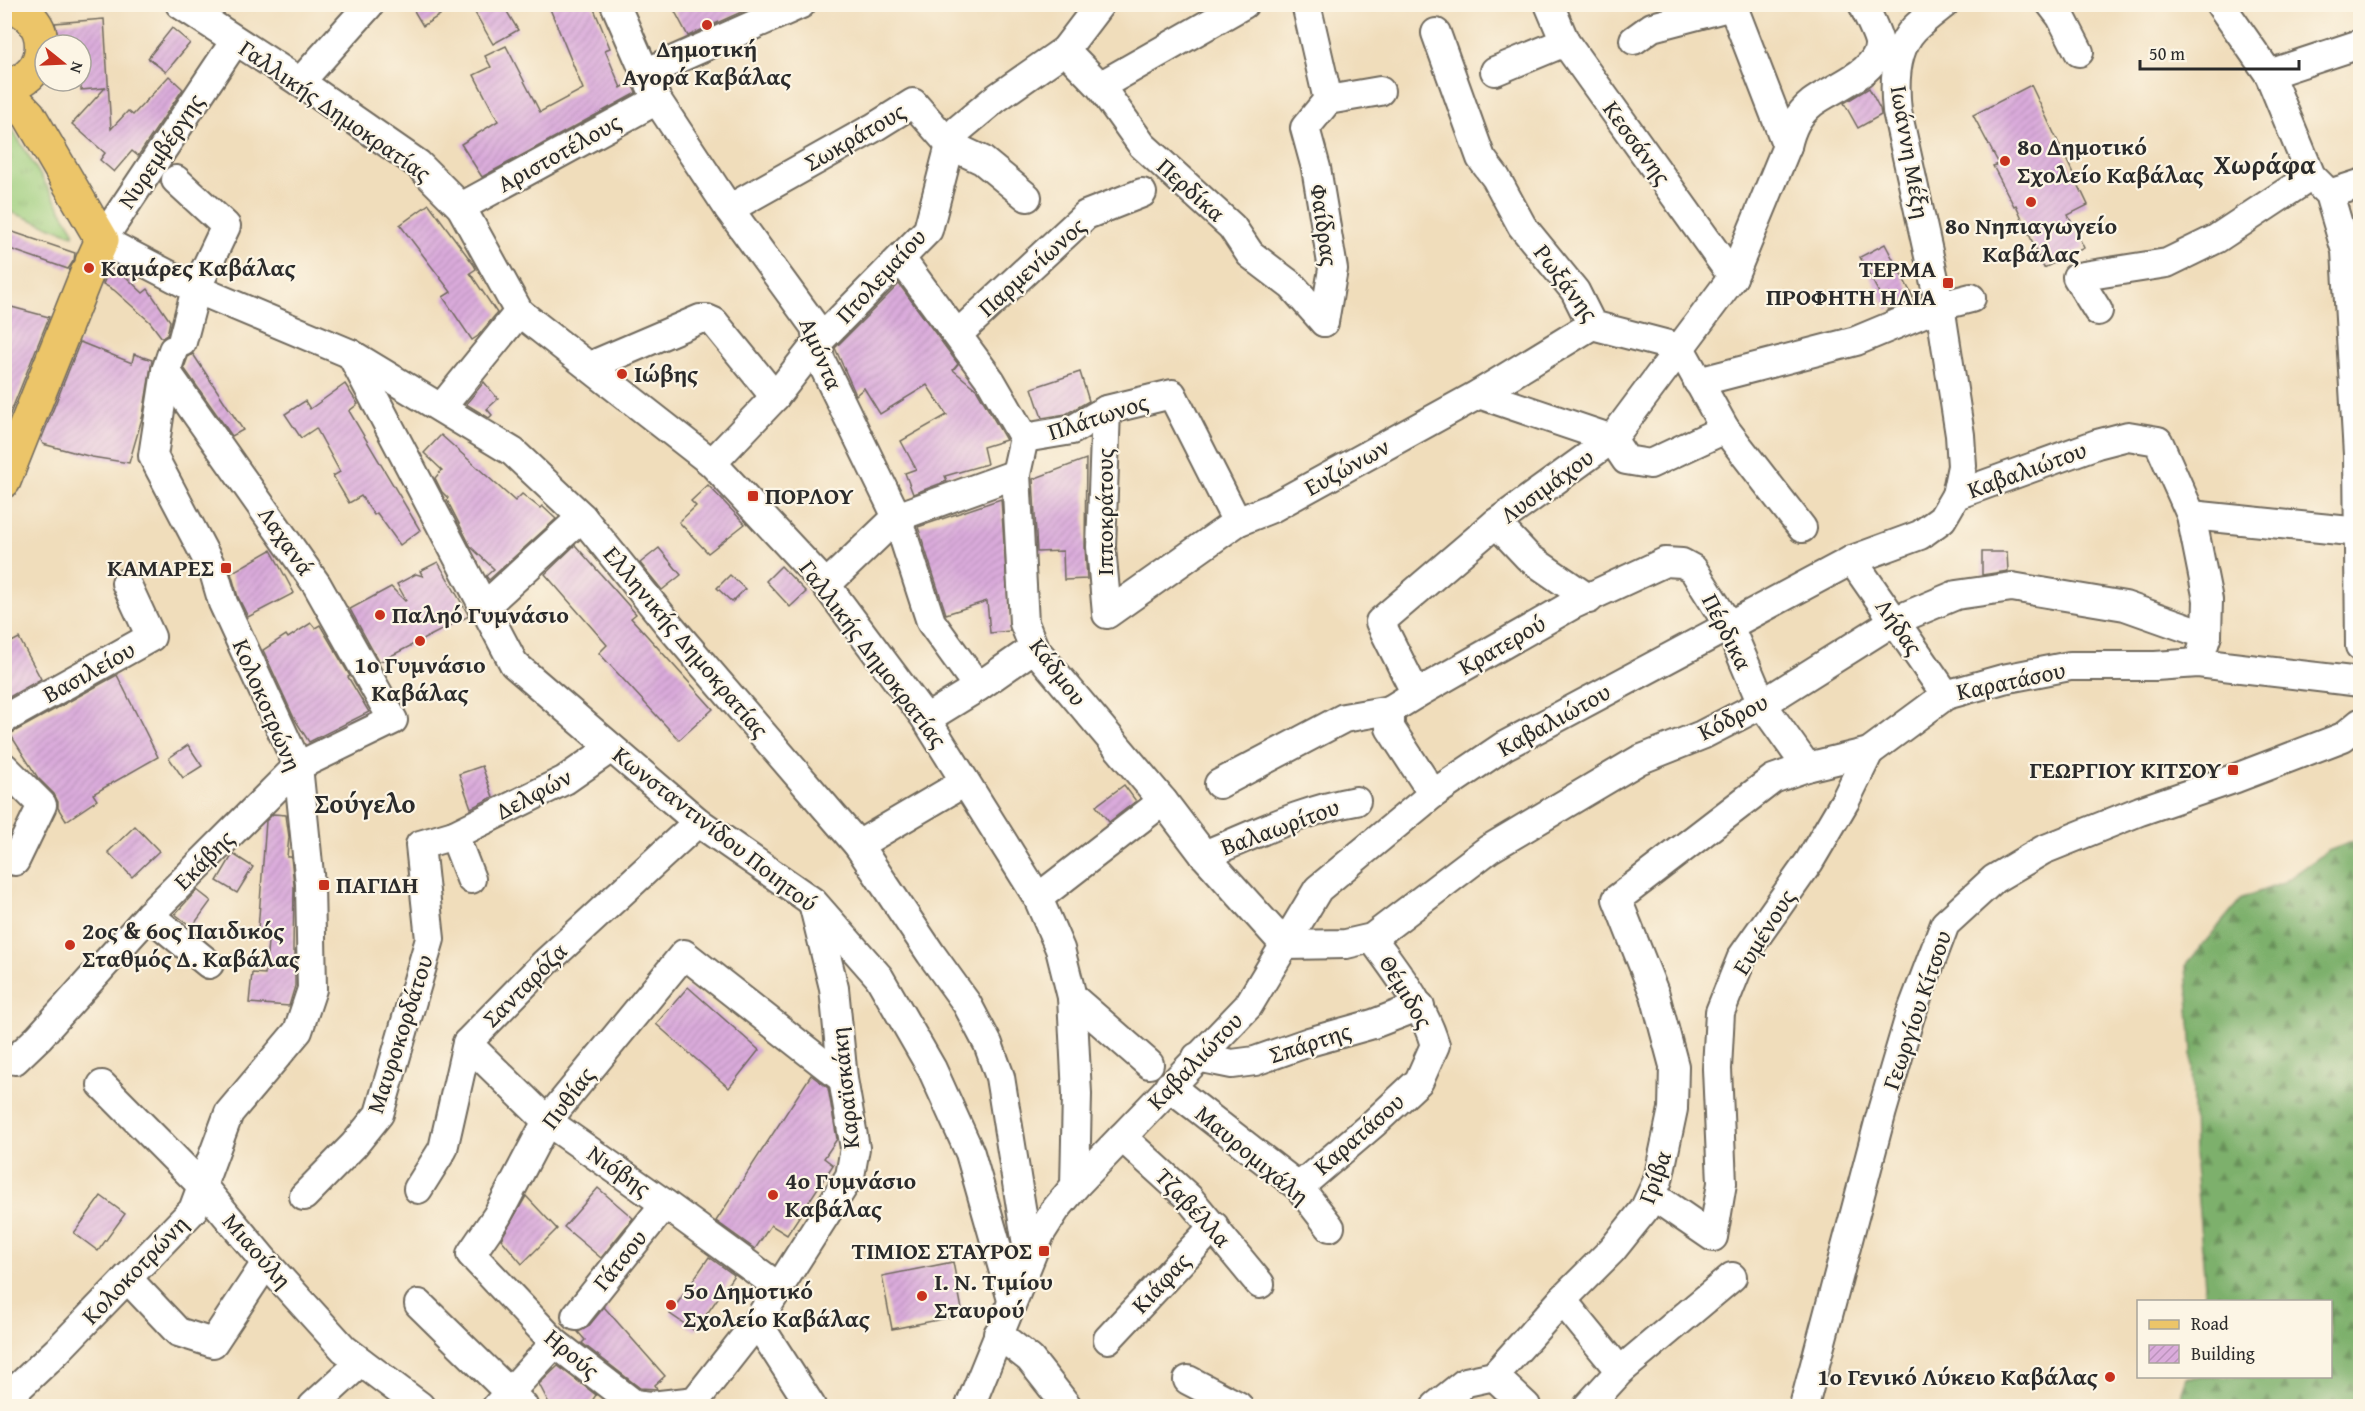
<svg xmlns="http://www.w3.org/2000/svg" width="2365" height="1411" font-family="'Gentium Book Plus',serif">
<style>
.grass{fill:url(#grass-tufts);stroke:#647c54;stroke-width:1.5}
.forest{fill:url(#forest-firs);stroke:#546e4c;stroke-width:1.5}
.building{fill:url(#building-hatch)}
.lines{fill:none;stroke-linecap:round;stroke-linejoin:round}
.minor-casing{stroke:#70695d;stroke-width:32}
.major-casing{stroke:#70695d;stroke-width:36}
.minor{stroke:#fff;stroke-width:28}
.major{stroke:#ecc569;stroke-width:33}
.poi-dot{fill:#c8321e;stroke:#fcf5e5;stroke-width:2}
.labels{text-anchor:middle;stroke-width:4.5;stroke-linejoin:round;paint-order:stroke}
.poi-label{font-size:24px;font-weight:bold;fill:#2b2b2b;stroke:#fcf5e5;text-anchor:start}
.street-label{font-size:24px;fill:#2b2b2b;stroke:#fcf5e5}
.quarter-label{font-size:27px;font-weight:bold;fill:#2b2b2b;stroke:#fcf5e5}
</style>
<defs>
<pattern id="grass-tufts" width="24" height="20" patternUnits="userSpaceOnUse" patternTransform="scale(1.5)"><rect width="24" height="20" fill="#9ccd7c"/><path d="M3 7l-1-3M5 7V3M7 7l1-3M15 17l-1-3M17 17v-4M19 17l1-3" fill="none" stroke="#87b06b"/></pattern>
<pattern id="forest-firs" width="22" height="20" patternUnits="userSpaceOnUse" patternTransform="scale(1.5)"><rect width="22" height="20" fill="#7db06c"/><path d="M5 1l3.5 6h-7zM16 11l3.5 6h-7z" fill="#678f59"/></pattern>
<pattern id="building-hatch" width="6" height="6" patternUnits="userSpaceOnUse" patternTransform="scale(1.5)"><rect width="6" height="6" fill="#daabdb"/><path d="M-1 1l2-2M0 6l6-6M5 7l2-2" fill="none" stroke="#bb93bc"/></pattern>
</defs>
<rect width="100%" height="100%" fill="#fcf5e5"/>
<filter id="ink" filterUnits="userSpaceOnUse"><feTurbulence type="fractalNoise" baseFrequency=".0167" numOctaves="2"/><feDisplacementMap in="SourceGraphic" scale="12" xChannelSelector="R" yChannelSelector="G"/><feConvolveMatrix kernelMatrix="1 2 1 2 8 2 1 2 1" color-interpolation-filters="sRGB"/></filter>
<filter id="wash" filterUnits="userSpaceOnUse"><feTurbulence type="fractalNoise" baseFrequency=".008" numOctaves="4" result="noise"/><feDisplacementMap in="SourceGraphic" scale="24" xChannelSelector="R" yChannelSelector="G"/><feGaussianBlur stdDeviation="1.35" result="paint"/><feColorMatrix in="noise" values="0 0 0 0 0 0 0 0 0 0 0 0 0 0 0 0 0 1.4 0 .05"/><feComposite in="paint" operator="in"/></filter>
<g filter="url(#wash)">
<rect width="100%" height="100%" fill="#f0ddbb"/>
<path class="grass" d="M5,117L74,231L73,235L5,210Z"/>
<path class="forest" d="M2360,839V1406H2177L2187,1377L2330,1376V1302L2203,1301L2205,1285L2194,1154L2192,1052L2186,965L2242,898L2281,884L2328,851Z"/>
<g id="blocks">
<g class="building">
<path d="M410,4H457L423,26Z"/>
<path d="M470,4L503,5L518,30L493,44Z"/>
<path d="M548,4H592L610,48L605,50L621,88L631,82L636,93L482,177L461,144L498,121L474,75L491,67L485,56L506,46L540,112L583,89Z"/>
<path d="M671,4H759L688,36Z"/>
<path d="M104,19L111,129L128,111L133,115L169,76L183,89L138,156L132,151L114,172L100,160L105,153L72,124L105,88L81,90V45H60L55,23Z"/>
<path d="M172,28L190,43L166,72L148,58Z"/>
<path d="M2031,85L2088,205L2068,215L2084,248L2044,268L2016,205L2014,206L1993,166L1999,164L1973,115Z"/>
<path d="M1869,88L1880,109L1881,115L1858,128L1844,103Z"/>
<path d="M429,204L474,265L476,269L470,273L497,313L478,336L472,340L443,297L451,292L400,225Z"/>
<path d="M4,229L75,253L74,260L68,269L4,247Z"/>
<path d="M1885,244L1913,297L1888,310L1860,257Z"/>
<path d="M110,268L126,277L143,293L148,289L170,321L167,335L162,338L150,322L114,290L103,284Z"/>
<path d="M899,284L958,364L953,370L977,390L1006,440L983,447L987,464L945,476L947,481L913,494L905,473L916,469L901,441L947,415L927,385L880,414L864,388L856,395L835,348Z"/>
<path d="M4,305L49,317L4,429Z"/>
<path d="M80,342L132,363L134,354L152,360L143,415L129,463L92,457L43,444L41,440Z"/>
<path d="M193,354L243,430L232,436L184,368L188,357Z"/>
<path d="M1080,372L1089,401L1066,414L1042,418L1032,388Z"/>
<path d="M484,382L498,399L487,409L492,415L489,418L466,404Z"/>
<path d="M345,384L358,404L349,411L420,530L400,545L377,513L374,515L361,496L349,503L333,476L340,472L316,428L301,438L285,414L305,401L310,409Z"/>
<path d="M441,435L515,501L522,494L540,508L542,506L556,519L489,580L486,576L494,569L471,547L447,500L448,498L442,492L435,478L442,470L424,453Z"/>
<path d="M1086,459L1085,547L1087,579L1064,580L1063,551L1037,552L1033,479Z"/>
<path d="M708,485L745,524L708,553L679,522L696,506L691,501Z"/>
<path d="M1001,499L1010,631L990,633L987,601L946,614L918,527Z"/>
<path d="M575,545L636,614L631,618L713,709L679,740L599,653L607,645L545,574Z"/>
<path d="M659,548L681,575L662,590L640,563Z"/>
<path d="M271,550L294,593L248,617L238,597L231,573Z"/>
<path d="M1982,552H2007L2008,571L1982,575Z"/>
<path d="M438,562L469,616L379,662L350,609L391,587L405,601L406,600L397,584L416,574L423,576L420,571Z"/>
<path d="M781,566L806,592L790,607L766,581Z"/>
<path d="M730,575L745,589L732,602L717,588Z"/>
<path d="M311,623L315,628L320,625L350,676L348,677L369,712L309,742L294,718L263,650L286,635L288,638Z"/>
<path d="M19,638L41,679L4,700V646Z"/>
<path d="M117,675L158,757L93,794L97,800L66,821L58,808V802L54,794L38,778L10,734Z"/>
<path d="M188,745L202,766L183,778L169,758Z"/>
<path d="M482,766L493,797L471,808L459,774Z"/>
<path d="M1124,785L1136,801L1109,822L1096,806Z"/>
<path d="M273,814L286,815L289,837L287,857H291L294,885L293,951H295V986L289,1006L249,1003L252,973L265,974L269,931L258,930L266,821Z"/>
<path d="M135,826L159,851L132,877L108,852Z"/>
<path d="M233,854L253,867L237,893L217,881Z"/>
<path d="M197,890L211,901L192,927L175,914Z"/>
<path d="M688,987L759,1050L729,1088L656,1024Z"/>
<path d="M811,1075L828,1088L837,1139L824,1158L833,1165L787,1235L771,1225L755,1249L716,1221Z"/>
<path d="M598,1188L633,1218L601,1258L564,1227Z"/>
<path d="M101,1196L125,1214L98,1251L74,1233Z"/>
<path d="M526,1196L557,1229L522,1264L501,1239Z"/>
<path d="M709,1257L734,1275L695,1331L670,1314Z"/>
<path d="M953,1262L963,1315L892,1329L882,1276Z"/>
<path d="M604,1307L665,1376L655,1385L657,1389L640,1388L582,1343L585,1340L578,1332L588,1327Z"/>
<path d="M558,1366L596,1395L588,1407H551L539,1384Z"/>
</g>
</g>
</g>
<g filter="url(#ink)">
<use href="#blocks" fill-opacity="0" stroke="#70695d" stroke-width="1.5"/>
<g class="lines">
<defs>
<g id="minor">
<path d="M180,4L300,82L418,164L461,207L519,312L712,463L826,585L926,719L1038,898L1060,949L1072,997L1077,1094L1075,1186L1056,1209L1040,1234L970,1406"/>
<path d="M615,4L657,100L729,209L815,327L820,359L897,517L931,622L978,687"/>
<path d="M1306,4L1328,100L1305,128L1316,168L1333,269L1324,322"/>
<path d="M1549,4L1565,42L1733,277"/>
<path d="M1732,4L1787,146"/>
<path d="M1944,4C1934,12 1923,20 1914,29C1894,50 1894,84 1897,111L1940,306L1960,435L1962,466L1956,495"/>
<path d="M2051,4L2061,17L2079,52"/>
<path d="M2220,4L2269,74L2311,176L2329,194L2346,251L2358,455L2360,646"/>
<path d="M1436,33L1481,158L1496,178L1522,226L1575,291L1592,325L1680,348L1725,429L1802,528"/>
<path d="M1634,40L1652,27L1732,6"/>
<path d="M235,41L102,240L196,289L351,354L513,452L582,517L669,625L858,845L931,954L967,1004L988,1044L1000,1077L1029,1257"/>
<path d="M1065,50L1100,86L1142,145L1232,227L1250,254L1292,286L1324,322"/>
<path d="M1495,71L1565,42"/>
<path d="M645,73L801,4"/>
<path d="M2269,74L2360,44"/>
<path d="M300,82L370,4"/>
<path d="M1100,86L1244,4"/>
<path d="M1328,100L1380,91"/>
<path d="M176,180L226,226L196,289L182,342"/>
<path d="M2329,194L2360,184"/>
<path d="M461,207L657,100"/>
<path d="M729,209L873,128L913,103L950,145L982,160L1027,197"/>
<path d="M901,259L991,381L1024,438L1016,474L1024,623L1034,648L1163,801L1204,855L1285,945L1346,944L1372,938L1489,849L1639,760L1702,735L1762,704L1894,621L1956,595L2012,587L2125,606L2207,635"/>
<path d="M2098,311L2077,277L2167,263L2216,239L2311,176"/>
<path d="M958,334L1086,215L1142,193"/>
<path d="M351,354L514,664L698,822L813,902L879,977L932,1069L970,1153L1012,1300"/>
<path d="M590,366L700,319H707L714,322L775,397"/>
<path d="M1698,382L1856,341L1940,306L1971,298"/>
<path d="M1479,394L1612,439L1626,460L1650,464L1725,429"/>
<path d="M441,408L519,312"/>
<path d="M1106,410L1101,547L1107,614L1237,522L1272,508L1479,394L1592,325"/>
<path d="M1024,438L1072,430L1106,410L1172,394L1237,522"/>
<path d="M712,463L775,397L818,342L928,230L950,145L959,129L995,99L1065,50L1100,4"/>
<path d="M2191,515L2360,532"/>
<path d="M1496,523L1528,557L1589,599"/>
<path d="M1852,560L1946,695"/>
<path d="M826,585L897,517L1016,474"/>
<path d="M485,606L582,517"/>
<path d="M1416,694L1572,605L1665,562L1682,563L1693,569L1729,626L1762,704L1807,767"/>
<path d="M4,719L151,637L126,583"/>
<path d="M926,719L978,687L1034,648"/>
<path d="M4,767L42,805L15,861"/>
<path d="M1219,784L1344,718L1390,710"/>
<path d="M1433,794L1390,728V710L1416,694L1380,622L1496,523L1612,439L1733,277L1787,146C1791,129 1797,115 1812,103C1831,88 1881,72 1879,43C1878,34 1867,14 1863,4"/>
<path d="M454,835L471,879"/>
<path d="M858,845L965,782"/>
<path d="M1204,855C1254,835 1302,810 1356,801"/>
<path d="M1038,898L1163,801"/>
<path d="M149,915L209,964"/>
<path d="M1072,997L1149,1064"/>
<path d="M467,1043L547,1121L665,1204L780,1288"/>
<path d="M1197,1057L1232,1064L1255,1061L1309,1042L1373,1024L1420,1006"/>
<path d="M15,1060L39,1037L149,915L298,766L393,720L317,585L166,371"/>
<path d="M102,1085L203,1187L266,1263L344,1349L420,1406"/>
<path d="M1169,1086L1299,1187L1330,1227"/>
<path d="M1122,1137L1188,1197L1260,1284"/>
<path d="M1075,1186L1248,1006L1318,889L1433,794L1504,746L1852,560L1920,535L1942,519L1956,495L2097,444L2128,436L2158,441L2191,515L2208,600L2207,635L2198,663"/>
<path d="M1299,1187L1374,1123L1419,1081L1435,1045C1423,1004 1396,972 1372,938"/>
<path d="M418,1189L443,1149L467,1043L545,963L698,822"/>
<path d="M1652,1195L1713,1237L1722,1183L1717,1069L1720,1012L1742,957L1809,862L1845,801L1869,752"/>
<path d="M304,1196L354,1145L379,1114L430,939L420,845L454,835L565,780L611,748"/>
<path d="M127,1278L178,1332L213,1343L266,1263"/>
<path d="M1562,1300L1620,1371"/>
<path d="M419,1304L523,1406"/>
<path d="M576,1316L665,1204"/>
<path d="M757,1322L811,1406"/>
<path d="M998,1334L1030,1359L1067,1406"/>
<path d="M1108,1339L1214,1226"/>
<path d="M1494,1376L1526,1406"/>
<path d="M1188,1380L1238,1406"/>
<path d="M4,1401L57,1351L193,1210L229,1113L298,1031L312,989L310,884L298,766L223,603L214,572L153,456L166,371L173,350"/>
<path d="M696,1401L651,1406L634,1404L555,1343L471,1254L497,1216L547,1121L684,954L843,1079"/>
<path d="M313,1406L361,1362"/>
<path d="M497,1406L555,1343"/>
<path d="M691,1406L757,1322L850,1176L855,1148L843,1079L834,988L814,907"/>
<path d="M1436,1406L1466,1382L1494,1376L1562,1300L1612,1250L1644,1210L1658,1180L1673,1109L1674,1066L1655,995L1617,899L1773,779L1807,767L1869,752L1946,695L2003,679L2070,666H2155L2198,663L2360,682"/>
<path d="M1588,1406L1620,1371L1732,1277"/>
<path d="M1804,1406L1882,1111L1910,1016L1945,924L1994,879L2043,850L2140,811L2236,778L2343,737L2360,723"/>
</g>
<g id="major">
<path d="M4,5C54,11 54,81 4,85"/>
<path d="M4,89L29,115L102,240L92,262"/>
<path d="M4,481L87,273"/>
</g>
</defs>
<use href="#minor" class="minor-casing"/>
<use href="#major" class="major-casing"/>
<use href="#minor" class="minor"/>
<use href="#major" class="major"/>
</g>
</g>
<g class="poi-dot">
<circle cx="707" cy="25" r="6"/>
<circle cx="2005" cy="161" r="6"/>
<circle cx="2031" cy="202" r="6"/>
<circle cx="89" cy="268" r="6"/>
<rect x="1942" y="277" width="12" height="12" rx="3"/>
<circle cx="622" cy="374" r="6"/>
<rect x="747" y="490" width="12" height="12" rx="3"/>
<rect x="220" y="562" width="12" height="12" rx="3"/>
<circle cx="380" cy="615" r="6"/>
<circle cx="420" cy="641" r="6"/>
<rect x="2227" y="764" width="12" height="12" rx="3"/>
<rect x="318" y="879" width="12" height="12" rx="3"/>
<circle cx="70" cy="945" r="6"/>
<circle cx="773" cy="1195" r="6"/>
<rect x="1038" y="1245" width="12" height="12" rx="3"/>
<circle cx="922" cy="1296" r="6"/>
<circle cx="671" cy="1305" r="6"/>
<circle cx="2110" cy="1377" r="6"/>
</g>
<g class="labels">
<g class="poi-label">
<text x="707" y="57" text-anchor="middle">Δημοτική<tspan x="707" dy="28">Αγορά Καβάλας</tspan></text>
<text x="2017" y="155">8ο Δημοτικό<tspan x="2017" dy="28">Σχολείο Καβάλας</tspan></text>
<text x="2031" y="234" text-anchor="middle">8ο Νηπιαγωγείο<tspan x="2031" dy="28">Καβάλας</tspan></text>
<text x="101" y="276">Καμάρες Καβάλας</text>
<text x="1936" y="277" text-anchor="end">ΤΕΡΜΑ<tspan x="1936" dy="28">ΠΡΟΦΗΤΗ ΗΛΙΑ</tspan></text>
<text x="634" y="382">Ιώβης</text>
<text x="765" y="504">ΠΟΡΛΟΥ</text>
<text x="214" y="576" text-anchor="end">ΚΑΜΑΡΕΣ</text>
<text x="392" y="623">Παληό Γυμνάσιο</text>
<text x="420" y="673" text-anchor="middle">1ο Γυμνάσιο<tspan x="420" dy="28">Καβάλας</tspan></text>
<text x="2221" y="778" text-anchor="end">ΓΕΩΡΓΙΟΥ ΚΙΤΣΟΥ</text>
<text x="336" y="893">ΠΑΓΙΔΗ</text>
<text x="82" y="939">2ος &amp; 6ος Παιδικός<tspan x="82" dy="28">Σταθμός Δ. Καβάλας</tspan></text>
<text x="785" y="1189">4ο Γυμνάσιο<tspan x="785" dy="28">Καβάλας</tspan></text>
<text x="1032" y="1259" text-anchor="end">ΤΙΜΙΟΣ ΣΤΑΥΡΟΣ</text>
<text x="934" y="1290">Ι. Ν. Τιμίου<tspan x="934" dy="28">Σταυρού</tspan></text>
<text x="683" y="1299">5ο Δημοτικό<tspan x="683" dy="28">Σχολείο Καβάλας</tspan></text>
<text x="2098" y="1385" text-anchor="end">1ο Γενικό Λύκειο Καβάλας</text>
</g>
<g class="street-label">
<text transform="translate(335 111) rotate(35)" y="8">Γαλλικής Δημοκρατίας</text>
<text transform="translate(855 137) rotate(-30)" y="8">Σωκράτους</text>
<text transform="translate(1637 143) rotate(54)" y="8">Κεσσάνης</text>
<text transform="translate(161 151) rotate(-56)" y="8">Νυρεμβέργης</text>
<text transform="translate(1910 152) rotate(80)" y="8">Ιωάννη Μέξη</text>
<text transform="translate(559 153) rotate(-29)" y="8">Αριστοτέλους</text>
<text transform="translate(1191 190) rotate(42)" y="8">Περδίκα</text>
<text transform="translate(1324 225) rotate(82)" y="8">Φαίδρας</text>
<text transform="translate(1032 267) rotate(-42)" y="8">Παρμενίωνος</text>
<text transform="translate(881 276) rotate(-47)" y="8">Πτολεμαίου</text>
<text transform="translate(1566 283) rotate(53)" y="8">Ρωξάνης</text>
<text transform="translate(821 354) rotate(67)" y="8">Αμύντα</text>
<text transform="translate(1098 417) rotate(-18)" y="8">Πλάτωνος</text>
<text transform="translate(1347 467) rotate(-29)" y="8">Ευζώνων</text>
<text transform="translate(2027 470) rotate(-20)" y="8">Καβαλιώτου</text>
<text transform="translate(1547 486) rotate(-36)" y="8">Λυσιμάχου</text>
<text transform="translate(1105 512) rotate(-90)" y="8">Ιπποκράτους</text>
<text transform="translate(286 541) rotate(55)" y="8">Λαχανά</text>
<text transform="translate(1899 627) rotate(55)" y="8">Λήδας</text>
<text transform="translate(1727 632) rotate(63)" y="8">Πέρδικα</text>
<text transform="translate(686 642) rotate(50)" y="8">Ελληνικής Δημοκρατίας</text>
<text transform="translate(1502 645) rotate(-30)" y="8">Κρατερού</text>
<text transform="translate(873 654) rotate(53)" y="8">Γαλλικής Δημοκρατίας</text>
<text transform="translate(89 672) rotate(-29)" y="8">Βασιλείου</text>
<text transform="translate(1058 672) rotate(53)" y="8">Κάδμου</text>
<text transform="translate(2011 681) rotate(-12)" y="8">Καρατάσου</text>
<text transform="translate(267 705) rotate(67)" y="8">Κολοκοτρώνη</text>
<text transform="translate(1733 717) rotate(-27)" y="8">Κόδρου</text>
<text transform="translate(1554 720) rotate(-29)" y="8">Καβαλιώτου</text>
<text transform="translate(534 794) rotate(-28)" y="8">Δελφών</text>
<text transform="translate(1280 827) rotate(-20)" y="8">Βαλαωρίτου</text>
<text transform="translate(715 829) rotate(38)" y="8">Κωνσταντινίδου Ποιητού</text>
<text transform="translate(204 860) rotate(-45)" y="8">Εκάβης</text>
<text transform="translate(1764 932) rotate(-58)" y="8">Ευμένους</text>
<text transform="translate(525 985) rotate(-45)" y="8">Σανταρόζα</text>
<text transform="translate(1406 992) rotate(59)" y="8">Θέμιδος</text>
<text transform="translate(1917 1010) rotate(-71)" y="8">Γεωργίου Κίτσου</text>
<text transform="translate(400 1034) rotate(-72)" y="8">Μαυροκορδάτου</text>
<text transform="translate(1310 1043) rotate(-18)" y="8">Σπάρτης</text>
<text transform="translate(1195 1061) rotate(-46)" y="8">Καβαλιώτου</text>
<text transform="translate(845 1088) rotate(-96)" y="8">Καραϊσκάκη</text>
<text transform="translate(568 1098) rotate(-53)" y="8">Πυθίας</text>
<text transform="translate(1359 1134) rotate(-41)" y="8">Καρατάσου</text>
<text transform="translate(1252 1155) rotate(40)" y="8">Μαυρομιχάλη</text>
<text transform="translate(619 1171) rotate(35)" y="8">Νιόβης</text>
<text transform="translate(1655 1177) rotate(-70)" y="8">Γρίβα</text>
<text transform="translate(1193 1208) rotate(47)" y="8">Τζαβέλλα</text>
<text transform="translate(257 1251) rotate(49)" y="8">Μιαούλη</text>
<text transform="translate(620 1260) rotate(-51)" y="8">Γάτσου</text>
<text transform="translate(135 1270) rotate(-46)" y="8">Κολοκοτρώνη</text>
<text transform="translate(1161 1283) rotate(-47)" y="8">Κιάφας</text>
<text transform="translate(572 1354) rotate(40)" y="8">Ηρούς</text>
</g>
<g class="quarter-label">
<text x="2265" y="174">Χωράφα</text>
<text x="365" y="813">Σούγελο</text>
</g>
</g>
<rect width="2365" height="1411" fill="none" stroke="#fcf5e5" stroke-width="24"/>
<rect x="2137" y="1300" width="195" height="78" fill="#fcf5e5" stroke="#a8a49b" stroke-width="1.5"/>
<rect x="2149" y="1320" width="30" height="9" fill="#ecc569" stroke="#a8a49b" stroke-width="1.5"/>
<text x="2191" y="1330" font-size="18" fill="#2b2b2b">Road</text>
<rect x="2149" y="1345" width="30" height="18" fill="url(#building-hatch)" stroke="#a8a49b" stroke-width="1.5"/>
<text x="2191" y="1360" font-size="18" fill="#2b2b2b">Building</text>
<g transform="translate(63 63) rotate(108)"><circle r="28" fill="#fcf5e5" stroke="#a8a49b" stroke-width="1.5"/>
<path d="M0-4.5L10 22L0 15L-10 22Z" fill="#c8321e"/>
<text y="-9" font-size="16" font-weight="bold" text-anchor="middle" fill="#2b2b2b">N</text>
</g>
<path d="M2140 60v9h159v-9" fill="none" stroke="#2b2b2b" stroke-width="3"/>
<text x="2149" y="60" font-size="18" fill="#2b2b2b" stroke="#fcf5e5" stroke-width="4.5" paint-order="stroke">50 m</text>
</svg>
